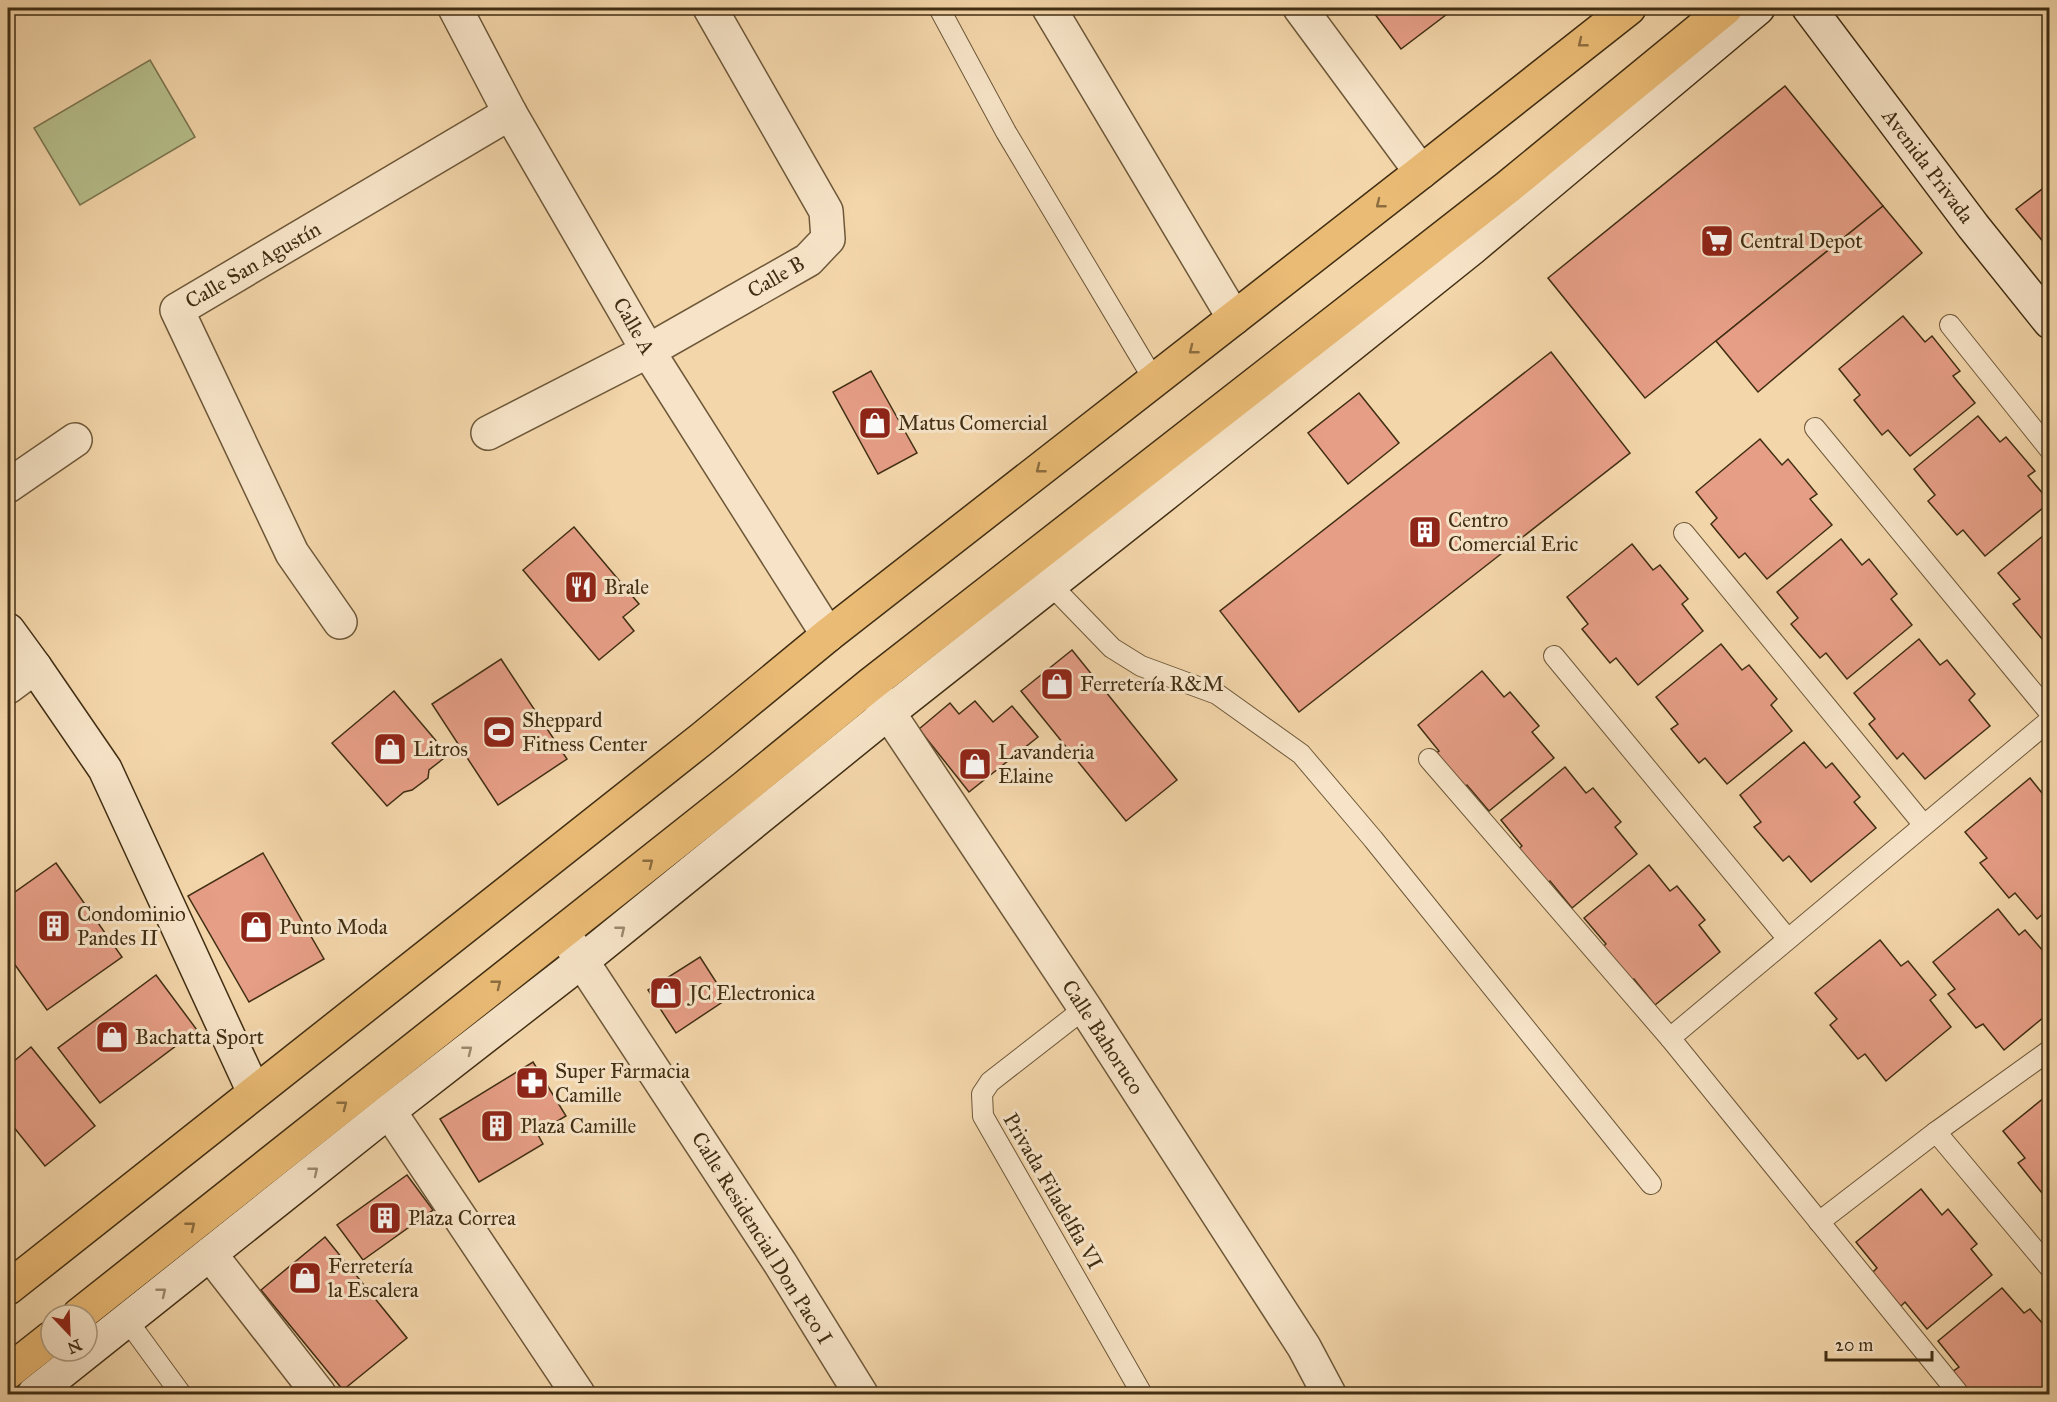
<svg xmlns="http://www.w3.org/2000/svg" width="2057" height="1402" font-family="'IM FELL Great Primer',serif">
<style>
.green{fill:#b6bf8c;stroke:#7c7650;stroke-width:1.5}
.building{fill:#e69e86;stroke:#412e13;stroke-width:1.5}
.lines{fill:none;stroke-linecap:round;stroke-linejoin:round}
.lane-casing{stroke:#6e5839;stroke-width:22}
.street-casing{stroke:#6e5839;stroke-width:36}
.secondary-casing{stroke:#412e13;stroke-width:36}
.primary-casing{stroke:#412e13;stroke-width:36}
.lane{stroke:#f7e4c8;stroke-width:20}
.street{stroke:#f7e4c8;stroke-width:33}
.secondary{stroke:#f7e4c8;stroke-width:33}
.primary{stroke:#eabb75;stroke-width:33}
.oneway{stroke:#8d6d3f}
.oneway2{stroke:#9c896e}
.labels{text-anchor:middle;stroke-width:6;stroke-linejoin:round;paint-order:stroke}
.street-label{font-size:21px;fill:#412e13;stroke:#f7e4c8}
.poi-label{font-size:21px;fill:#412e13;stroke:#f7e4c8;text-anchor:start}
</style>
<rect width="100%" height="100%" fill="#f3d6aa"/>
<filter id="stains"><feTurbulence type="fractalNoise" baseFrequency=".00333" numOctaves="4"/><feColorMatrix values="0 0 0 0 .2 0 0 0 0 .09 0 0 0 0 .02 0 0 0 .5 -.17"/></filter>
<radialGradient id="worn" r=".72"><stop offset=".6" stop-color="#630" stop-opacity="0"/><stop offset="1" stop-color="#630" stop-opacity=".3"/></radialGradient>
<path class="green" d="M150,60L195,137L80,205L34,128Z"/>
<g class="building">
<path d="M1381,8H1455L1401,49L1374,13Z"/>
<path d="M1785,86L1883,206L1645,398L1548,278Z"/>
<path d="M2050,183V250L2016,209Z"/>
<path d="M1883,206L1922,253L1758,392L1716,341Z"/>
<path d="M1903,316L1925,342L1932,336L1960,371L1953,376L1975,403L1910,456L1888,430L1882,435L1854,400L1860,395L1839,369Z"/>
<path d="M1551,352L1630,453L1299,712L1220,611Z"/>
<path d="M871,371L917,453L878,474L833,392Z"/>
<path d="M1359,393L1399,443L1348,484L1308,433Z"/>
<path d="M1978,416L2000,442L2006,437L2035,471L2028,476L2050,502L1985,556L1963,530L1957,535L1928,501L1935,495L1914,469Z"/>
<path d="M1760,439L1782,465L1788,459L1817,494L1810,499L1832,525L1767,579L1745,553L1739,558L1711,524L1717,518L1696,492Z"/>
<path d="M574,527L639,604L623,617L634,631L599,660L523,570Z"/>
<path d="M2050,530V635L2048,633L2042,639L2013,604L2020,599L1998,573Z"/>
<path d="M1841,539L1862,565L1869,559L1897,594L1891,599L1912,625L1847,679L1826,653L1820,658L1791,624L1798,618L1777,592Z"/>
<path d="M1632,544L1653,570L1660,565L1688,599L1682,604L1703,631L1638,685L1616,658L1610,663L1582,629L1588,624L1567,597Z"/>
<path d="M1919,639L1940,665L1947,660L1975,694L1969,700L1990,726L1925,779L1903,753L1897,759L1869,724L1875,719L1854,693Z"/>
<path d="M1721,644L1742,670L1749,665L1777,699L1771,705L1792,731L1727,784L1705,758L1699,763L1671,729L1678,724L1656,697Z"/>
<path d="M1072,650L1177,780L1126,821L1021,691Z"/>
<path d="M501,659L567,759L498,805L432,704Z"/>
<path d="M1482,671L1504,697L1510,692L1539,726L1532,732L1554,758L1489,811L1467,785L1461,791L1432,756L1439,751L1418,725Z"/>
<path d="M394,691L448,755L429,770L428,778L412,790L404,792L387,806L332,743Z"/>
<path d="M975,701L993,722L1012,706L1038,737L969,792L919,729L950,703L959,714Z"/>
<path d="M1804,742L1826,768L1832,763L1860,797L1854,802L1876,828L1811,882L1789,856L1783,861L1754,827L1761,822L1740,795Z"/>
<path d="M1565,767L1586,793L1593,788L1621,822L1615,827L1637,854L1572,908L1550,881L1544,886L1515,852L1522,846L1501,820Z"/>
<path d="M2030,778L2050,803V908L2037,919L2015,893L2009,898L1980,863L1987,858L1965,832Z"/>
<path d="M263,853L324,959L249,1002L188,896Z"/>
<path d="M56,863L122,957L47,1010L8,955V897Z"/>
<path d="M1649,865L1670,891L1677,886L1705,920L1699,925L1720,952L1655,1005L1634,979L1627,984L1599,950L1606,944L1584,918Z"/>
<path d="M1998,909L2019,935L2025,930L2050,959V968L2048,970L2050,972V1012L2004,1050L1983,1024L1976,1028L1948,994L1955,989L1933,962Z"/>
<path d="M1880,940L1901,966L1908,961L1936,995L1930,1000L1951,1027L1886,1081L1865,1054L1858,1059L1830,1025L1837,1019L1815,993Z"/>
<path d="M700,957L727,999L676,1033L648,990Z"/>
<path d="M156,975L197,1030L100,1103L58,1048Z"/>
<path d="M31,1047L95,1126L45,1166L8,1120V1066Z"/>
<path d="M533,1062L566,1116L537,1133L543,1144L479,1182L440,1119Z"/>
<path d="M2050,1093V1195L2046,1198L2018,1163L2025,1158L2003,1131Z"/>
<path d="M407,1175L433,1210L363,1260L337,1225Z"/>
<path d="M1921,1189L1942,1215L1948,1209L1977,1244L1971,1249L1992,1275L1927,1329L1905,1302L1899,1308L1871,1274L1877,1268L1856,1242Z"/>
<path d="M325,1237L407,1338L343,1390L261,1290Z"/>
<path d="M2002,1288L2024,1313L2030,1309L2050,1332V1394H1971L1952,1372L1959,1367L1938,1341Z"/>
</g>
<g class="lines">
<defs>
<g id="lane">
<path d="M939,8L1006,132L1154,380"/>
<path d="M1950,325L2050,450"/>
<path d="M1815,428L2050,713"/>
<path d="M1684,533L1923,824"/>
<path d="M1050,584L1112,648L1141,666L1217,694L1301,754L1373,839L1651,1184"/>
<path d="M1554,656L1787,938"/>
<path d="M1429,759L1670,1038L1959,1394"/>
<path d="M1085,1008L990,1082L982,1094L983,1116L1142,1394"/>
<path d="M1670,1038L2050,720"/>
<path d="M1936,1132L2050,1268"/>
<path d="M1819,1222L1936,1132L2050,1050"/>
<path d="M127,1320L181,1394"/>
</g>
<g id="street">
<path d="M455,8L510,113L648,351L828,635"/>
<path d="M1049,8L1234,318"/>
<path d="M1300,8L1421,172"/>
<path d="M488,433L648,351L808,260L828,239L826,211L710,8"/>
<path d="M8,486L75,440"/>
<path d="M340,622L292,553L177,310L510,113"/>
<path d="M8,687L35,667"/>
<path d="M872,688L1085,1008L1304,1347L1329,1394"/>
<path d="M566,937L780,1263L861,1394"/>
<path d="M389,1111L578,1394"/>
<path d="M210,1254L319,1394"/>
</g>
<g id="secondary">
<path d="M1809,8L1973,226L2050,322"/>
<path d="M8,630L35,667L105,769L254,1092"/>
<path d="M34,1394L389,1111L582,961L888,713L1170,490L1472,248L1758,8"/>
</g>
<g id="primary">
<path d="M8,1288L703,738L828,635L1421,172L1629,8"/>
<path d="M79,1315L744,788L870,685L1508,187L1726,8"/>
<path d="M8,1372L51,1338"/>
</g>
</defs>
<use href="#lane" class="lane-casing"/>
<use href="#street" class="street-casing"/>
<use href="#secondary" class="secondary-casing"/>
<use href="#primary" class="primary-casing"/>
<use href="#lane" class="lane"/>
<use href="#street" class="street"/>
<use href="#secondary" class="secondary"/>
<use href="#primary" class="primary"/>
</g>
<defs><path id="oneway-chevron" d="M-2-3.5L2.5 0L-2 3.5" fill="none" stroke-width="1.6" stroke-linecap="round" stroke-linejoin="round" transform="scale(1.5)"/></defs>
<g class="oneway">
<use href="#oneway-chevron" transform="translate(1582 43) rotate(141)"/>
<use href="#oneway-chevron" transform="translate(1380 204) rotate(142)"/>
<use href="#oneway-chevron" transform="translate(1193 350) rotate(142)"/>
<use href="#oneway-chevron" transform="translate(1040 469) rotate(142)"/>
<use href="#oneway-chevron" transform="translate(649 863) rotate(-38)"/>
<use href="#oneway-chevron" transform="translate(497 984) rotate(-38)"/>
<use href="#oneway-chevron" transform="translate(343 1105) rotate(-38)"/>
<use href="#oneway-chevron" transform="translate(191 1226) rotate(-39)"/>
</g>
<g class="oneway2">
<use href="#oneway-chevron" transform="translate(621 930) rotate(-39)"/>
<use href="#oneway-chevron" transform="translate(468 1050) rotate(-38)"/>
<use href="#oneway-chevron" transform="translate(314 1171) rotate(-39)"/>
<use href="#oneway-chevron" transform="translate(162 1292) rotate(-39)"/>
</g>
<defs>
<symbol id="supermarket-square" viewBox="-11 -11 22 22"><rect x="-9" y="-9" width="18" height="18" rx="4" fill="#8f2418" stroke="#f7e4c8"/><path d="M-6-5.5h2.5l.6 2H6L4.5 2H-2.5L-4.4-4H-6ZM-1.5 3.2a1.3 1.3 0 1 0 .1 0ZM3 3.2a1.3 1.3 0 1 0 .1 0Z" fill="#fff"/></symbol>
<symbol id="shop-square" viewBox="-11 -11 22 22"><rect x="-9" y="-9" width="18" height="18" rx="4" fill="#8f2418" stroke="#f7e4c8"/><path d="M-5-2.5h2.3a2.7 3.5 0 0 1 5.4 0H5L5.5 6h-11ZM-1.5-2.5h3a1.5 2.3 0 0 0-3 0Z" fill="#fff"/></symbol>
<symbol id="building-square" viewBox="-11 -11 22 22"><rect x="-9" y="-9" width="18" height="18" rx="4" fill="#8f2418" stroke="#f7e4c8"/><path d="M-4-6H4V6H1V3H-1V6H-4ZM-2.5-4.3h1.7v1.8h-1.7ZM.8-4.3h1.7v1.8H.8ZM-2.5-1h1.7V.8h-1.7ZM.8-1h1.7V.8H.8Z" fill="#fff"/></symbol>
<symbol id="restaurant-square" viewBox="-11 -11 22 22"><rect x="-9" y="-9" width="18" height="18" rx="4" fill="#8f2418" stroke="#f7e4c8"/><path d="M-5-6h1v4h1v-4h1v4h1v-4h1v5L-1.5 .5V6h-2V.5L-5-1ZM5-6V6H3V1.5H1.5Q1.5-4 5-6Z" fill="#fff"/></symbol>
<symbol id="stadium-square" viewBox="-11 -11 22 22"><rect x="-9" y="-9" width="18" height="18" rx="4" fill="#8f2418" stroke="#f7e4c8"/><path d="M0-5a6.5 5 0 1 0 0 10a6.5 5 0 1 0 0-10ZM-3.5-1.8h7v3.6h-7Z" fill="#fff"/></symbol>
<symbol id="pharmacy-square" viewBox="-11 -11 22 22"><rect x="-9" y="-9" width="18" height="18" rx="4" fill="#8f2418" stroke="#f7e4c8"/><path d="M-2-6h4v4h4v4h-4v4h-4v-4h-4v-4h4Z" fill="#fff"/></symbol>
</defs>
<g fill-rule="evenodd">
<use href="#supermarket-square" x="1698" y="222" width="38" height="38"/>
<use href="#shop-square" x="856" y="404" width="38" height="38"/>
<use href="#building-square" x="1406" y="513" width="38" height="38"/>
<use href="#restaurant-square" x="562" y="568" width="38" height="38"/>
<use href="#shop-square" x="1038" y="665" width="38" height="38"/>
<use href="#stadium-square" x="480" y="713" width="38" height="38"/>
<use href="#shop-square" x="371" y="730" width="38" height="38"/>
<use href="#shop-square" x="956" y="745" width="38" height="38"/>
<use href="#building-square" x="35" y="907" width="38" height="38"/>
<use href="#shop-square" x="237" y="908" width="38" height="38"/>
<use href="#shop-square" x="647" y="974" width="38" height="38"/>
<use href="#shop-square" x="93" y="1018" width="38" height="38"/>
<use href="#pharmacy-square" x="513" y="1064" width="38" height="38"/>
<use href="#building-square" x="478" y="1107" width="38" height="38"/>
<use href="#building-square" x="366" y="1199" width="38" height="38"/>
<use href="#shop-square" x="286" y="1259" width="38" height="38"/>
</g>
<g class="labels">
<g class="street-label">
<text transform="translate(1928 166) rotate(53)" y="7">Avenida Privada</text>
<text transform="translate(253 265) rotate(-30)" y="7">Calle San Agustín</text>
<text transform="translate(776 277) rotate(-30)" y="7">Calle B</text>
<text transform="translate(634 326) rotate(60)" y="7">Calle A</text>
<text transform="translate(1103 1037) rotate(57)" y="7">Calle Bahoruco</text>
<text transform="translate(1053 1191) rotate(60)" y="7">Privada Filadelfia VI</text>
<text transform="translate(762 1238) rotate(58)" y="7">Calle Residencial Don Paco I</text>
</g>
<g class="poi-label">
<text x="1740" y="248">Central Depot</text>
<text x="898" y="430">Matus Comercial</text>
<text x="1448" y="527">Centro<tspan x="1448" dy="24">Comercial Eric</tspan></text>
<text x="604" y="594">Brale</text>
<text x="1080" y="691">Ferretería R&amp;M</text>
<text x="522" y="727">Sheppard<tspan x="522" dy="24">Fitness Center</tspan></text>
<text x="413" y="756">Litros</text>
<text x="998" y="759">Lavanderia<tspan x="998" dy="24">Elaine</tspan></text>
<text x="77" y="921">Condominio<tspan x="77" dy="24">Pandes II</tspan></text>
<text x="279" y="934">Punto Moda</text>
<text x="689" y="1000">JC Electronica</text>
<text x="135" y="1044">Bachatta Sport</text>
<text x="555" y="1078">Super Farmacia<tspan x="555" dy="24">Camille</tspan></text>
<text x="520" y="1133">Plaza Camille</text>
<text x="408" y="1225">Plaza Correa</text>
<text x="328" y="1273">Ferretería<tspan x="328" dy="24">la Escalera</tspan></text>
</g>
</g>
<rect width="2057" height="1402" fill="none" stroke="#f3d6aa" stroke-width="30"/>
<rect x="9" y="9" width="2039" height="1384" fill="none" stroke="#412e13" stroke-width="3"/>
<rect x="15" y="15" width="2027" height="1372" fill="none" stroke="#412e13" stroke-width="1.5"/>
<g transform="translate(69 1333) rotate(157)"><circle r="28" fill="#f7e4c8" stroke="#ae9b80" stroke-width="1.5"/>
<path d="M0-4.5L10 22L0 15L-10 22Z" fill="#8f2418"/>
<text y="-9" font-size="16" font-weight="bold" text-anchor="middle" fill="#412e13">N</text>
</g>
<path d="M1826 1351v9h106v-9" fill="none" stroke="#412e13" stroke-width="3"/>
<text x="1835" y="1351" font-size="18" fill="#412e13" stroke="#f7e4c8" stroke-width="4.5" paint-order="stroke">20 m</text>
<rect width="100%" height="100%" filter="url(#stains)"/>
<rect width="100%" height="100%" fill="url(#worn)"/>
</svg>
